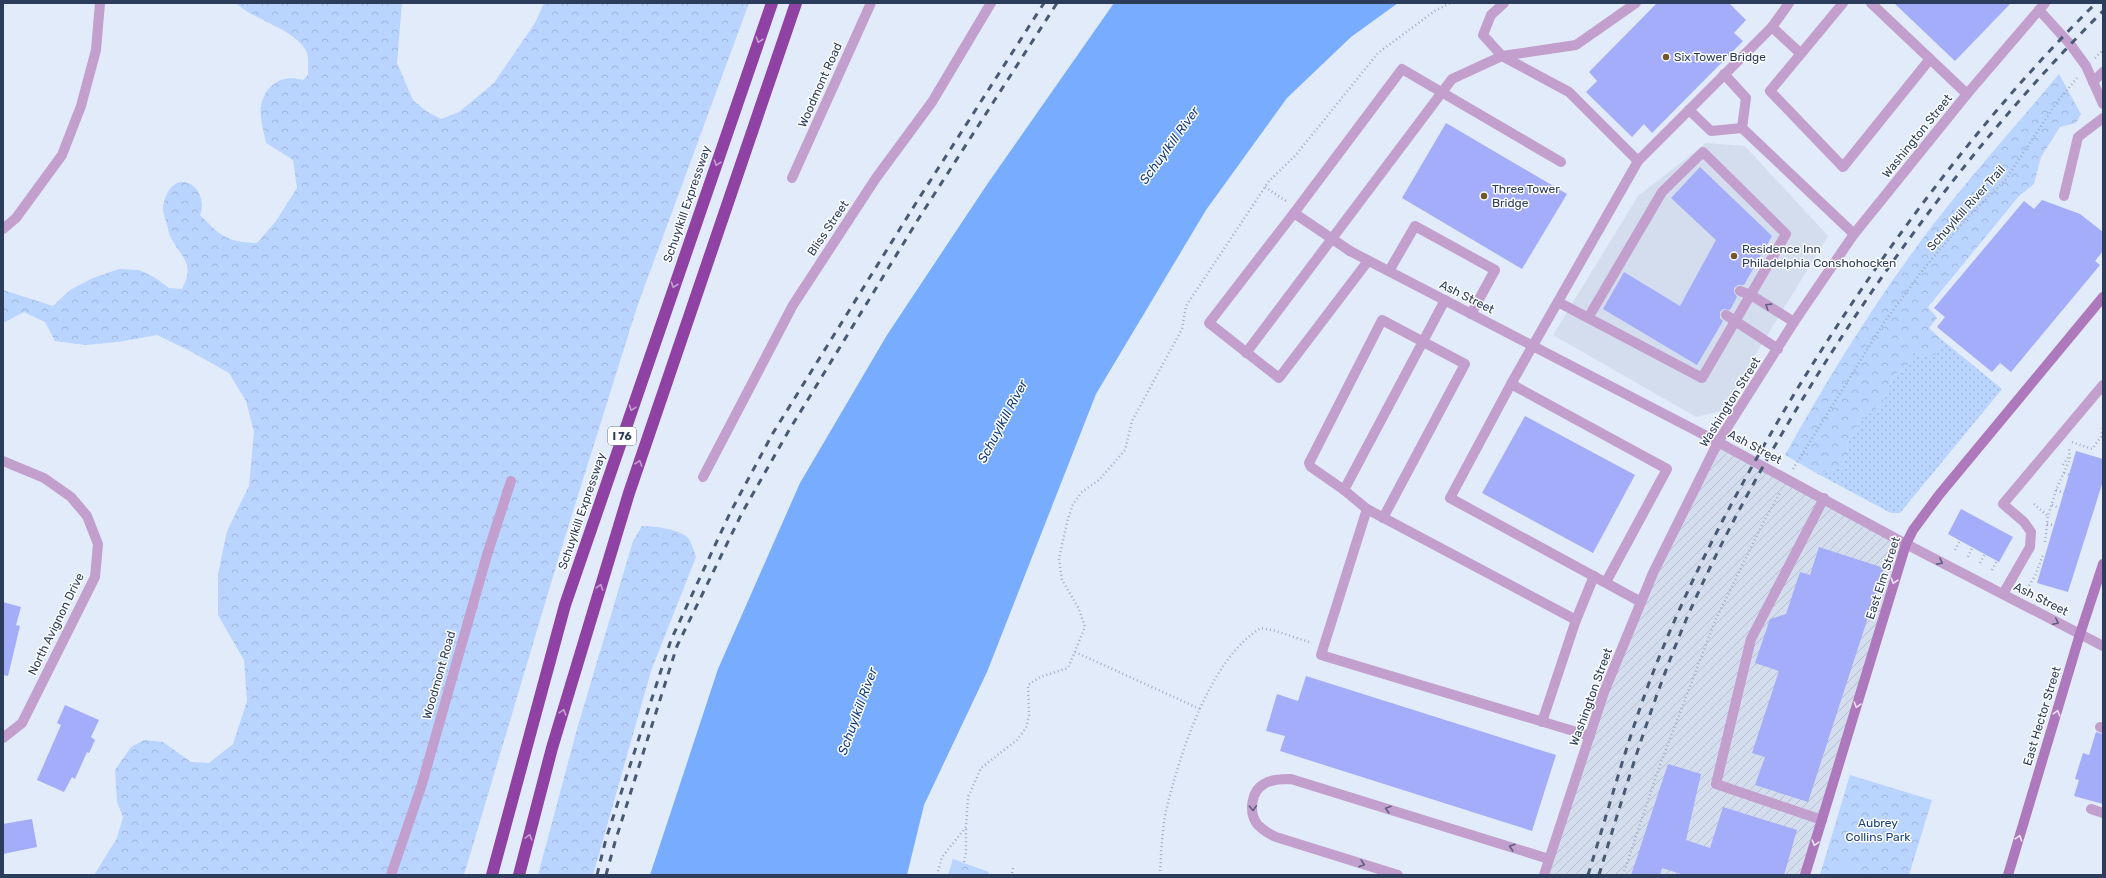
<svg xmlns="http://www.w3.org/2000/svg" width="2106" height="878" font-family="Rubik,sans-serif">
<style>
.built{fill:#d3dded}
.industrial{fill:url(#industrial-furrows)}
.grass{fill:url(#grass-dots)}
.forest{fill:url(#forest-crowns)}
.pitch{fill:#b9d4fe}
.water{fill:#77acff}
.building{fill:#a4adf9}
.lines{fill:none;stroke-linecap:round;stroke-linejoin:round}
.path{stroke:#a2aec2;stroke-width:2.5;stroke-dasharray:1 3;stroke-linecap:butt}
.lane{stroke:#c29fcc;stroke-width:10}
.street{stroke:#c29fcc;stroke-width:10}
.secondary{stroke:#ad79bc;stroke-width:10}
.highway{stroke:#8f41a4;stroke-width:12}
.rail{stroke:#485974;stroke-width:3;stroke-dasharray:7 7;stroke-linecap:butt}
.oneway{stroke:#c7a0d2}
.oneway2{stroke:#605f82}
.oneway3{stroke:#efe4f2}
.poi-dot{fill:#73582a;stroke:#fff;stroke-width:1.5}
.labels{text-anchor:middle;stroke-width:3;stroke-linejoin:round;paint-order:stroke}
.shield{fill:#fff;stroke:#6b778c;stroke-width:1}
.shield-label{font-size:11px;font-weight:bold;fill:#2b3d5a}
.poi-label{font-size:12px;fill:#2b3d5a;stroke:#fff;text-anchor:start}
.street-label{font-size:12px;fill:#2b3d5a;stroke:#fff}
.park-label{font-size:12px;fill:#143f7e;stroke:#fff}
.water-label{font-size:13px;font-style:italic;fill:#123d7d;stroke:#fff}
</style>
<defs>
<pattern id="industrial-furrows" width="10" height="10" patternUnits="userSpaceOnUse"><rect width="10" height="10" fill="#d3dded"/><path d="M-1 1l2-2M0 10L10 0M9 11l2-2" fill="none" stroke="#b5bfce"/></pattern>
<pattern id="grass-dots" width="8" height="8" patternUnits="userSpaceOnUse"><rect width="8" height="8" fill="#b9d4fe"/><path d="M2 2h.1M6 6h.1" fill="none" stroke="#9fb7dc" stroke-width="1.8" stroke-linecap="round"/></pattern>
<pattern id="forest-crowns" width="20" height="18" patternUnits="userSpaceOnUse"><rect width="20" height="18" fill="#b9d4fe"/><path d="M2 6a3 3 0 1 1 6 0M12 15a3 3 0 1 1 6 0" fill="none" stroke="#9fb7dc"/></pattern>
</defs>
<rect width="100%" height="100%" fill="#e2ebfa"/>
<path class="built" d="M1706,143L1745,146L1828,236L1721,411L1696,417L1553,335L1638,196Z"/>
<path class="industrial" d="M1718,442L1906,544L1805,875H1544L1590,736L1653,573Z"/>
<path class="grass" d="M1941,339L2002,389L1900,513H1891L1816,473L1841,468L1848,455L1847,442L1863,418L1881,405L1894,376L1908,365L1914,352L1937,354Z"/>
<g class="forest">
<path d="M236,3H402L397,63L413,100L426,111L441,119L459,112L494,83L535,23L544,3H749L637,307L560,553L464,875H94L117,838L123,817L117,802L115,770L131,747L144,740L163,742L191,762L209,763L233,744L247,701L244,660L218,615V574L227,531L249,486L254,432L246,401L229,373L188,350L157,335L118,342L85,345L55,341L45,322L24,312L3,323V290L53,306L70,290L93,278L119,269L139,270L154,277L169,288L182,289C196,263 181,258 170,236C168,232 168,226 166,221C165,217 162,211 163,207C171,162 211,186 200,215C221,236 226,242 257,243L276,221L297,188L293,160L266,143C264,132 259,117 261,105C266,84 283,74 303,80L308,75C308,69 309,59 307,53C298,30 253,20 236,3Z"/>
<path d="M2059,74L2081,114L2076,123L2060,127L2041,157L2034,184L2019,196L1928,307L1937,318L1929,328L1941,339L1937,354L1926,357L1914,352L1908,365L1894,376L1881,405L1863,418L1847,442L1848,455L1841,468L1816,473L1785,455C1835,365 1891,276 1955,197C1989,155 2025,115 2059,74Z"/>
<path d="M642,526C654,526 681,529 689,539C692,544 694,552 696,557L651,671L593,875H538L577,729L633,541Z"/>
<path d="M1850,775L1932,800L1909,875H1820Z"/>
<path d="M953,859L989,872L988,875H948Z"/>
</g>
<path class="pitch" d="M1839,863L1878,875H1835Z"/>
<path class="water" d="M1114,3H1398L1351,37L1287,98L1206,210L1096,394L987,672L924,805L907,875H650L718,669L800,483L887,335L988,183Z"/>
<g class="building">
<path d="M1657,3H1729L1746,20L1734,33L1743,41L1652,133L1644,124L1632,137L1586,92L1597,81L1589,72Z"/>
<path d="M1894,3H2011L1955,61Z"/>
<path d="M1446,123L1567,194L1522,269L1402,198Z"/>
<path d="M1700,167L1772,236L1744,285H1738L1734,288V292L1737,297L1730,310L1723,309L1720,312V318L1723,321L1697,365L1603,309L1624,272L1680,306L1716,240L1671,198Z"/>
<path d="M2042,200L2080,214L2103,232V251L2095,261L2100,265L2011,372L2000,363L1992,372L1937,327L1945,317L1934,308L2024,201L2034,209Z"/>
<path d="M1525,416L1635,475L1593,553L1482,493Z"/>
<path d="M2076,451L2103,459V481L2068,592L2037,583Z"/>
<path d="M1961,509L2013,537L1999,562L1948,534Z"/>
<path d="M1819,547L1884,568L1808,802L1755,785L1765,757L1752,753L1779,671L1755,663L1770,619L1786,614L1800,572L1810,575Z"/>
<path d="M3,602L21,607L16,625L20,626L8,676L3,675Z"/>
<path d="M1306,676L1556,755L1532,831L1280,751L1285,736L1266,731L1277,694L1298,701Z"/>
<path d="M65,705L99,720L91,737L95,740L89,753L87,752L75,779L72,777L64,792L37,780L61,725L57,723Z"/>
<path d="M2096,732L2103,734V804L2074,796L2079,780L2075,779L2083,753L2089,755Z"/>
<path d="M1668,764L1701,774L1686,840L1710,848L1723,807L1797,830L1784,875H1684L1662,868L1660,875H1631Z"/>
<path d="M32,819L37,847L3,854V824Z"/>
</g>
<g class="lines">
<g class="path">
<path d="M2095,58L2103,50"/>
<path d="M1265,187L1286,201"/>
<path d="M2072,442L2092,449L2101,437L2103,427"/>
<path d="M2063,465L2069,456"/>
<path d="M1793,469L1885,321L1925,267L1968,217L2006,179L2057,102L2077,78"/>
<path d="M2064,473L2069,475"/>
<path d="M2056,490L2064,493"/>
<path d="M2034,504L2048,516"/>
<path d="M2052,505L2059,508"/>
<path d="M2047,524L2054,525"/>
<path d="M2045,542L2048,516L2056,490L2070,459L2069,448"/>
<path d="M1955,550L1960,541"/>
<path d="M1968,557L1972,548"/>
<path d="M1980,563L1985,554"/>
<path d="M1992,570L1997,561"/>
<path d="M2027,589L2035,576L2043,555"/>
<path d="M1075,652L1200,709"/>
<path d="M964,862L966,853V827"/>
<path d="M1012,873L1013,868"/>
<path d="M937,875L942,857L966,827L968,797L981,768L1017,740L1026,728L1029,715L1028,685L1040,677L1068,668L1085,627L1079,609L1062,580L1059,559L1067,522L1073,504L1082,492L1099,480L1125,450L1132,421L1182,329L1186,306L1269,181L1295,156L1378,53L1436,10L1451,3"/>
<path d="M1160,875C1161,854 1162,832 1166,811C1179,756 1210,658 1261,628L1276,631L1312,643"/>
<path d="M1623,875L1660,765L1715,621L1764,521L1781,491"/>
</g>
<g class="lane">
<path d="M1504,3L1491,15L1483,35L1502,56L1569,92L1638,161"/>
<path d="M1843,3L1770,91L1843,167L1930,59"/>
<path d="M1871,3L1967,94"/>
<path d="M1772,27L1800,53"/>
<path d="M1724,74L1746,98L1742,128L1854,234"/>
<path d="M1689,110L1711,131L1742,128"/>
<path d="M2064,196L2078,137L2103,118"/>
<path d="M1294,213L1402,69L1561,162"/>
<path d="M1350,251L1294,213L1209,323L1279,378L1368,261"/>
<path d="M1389,271L1415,226L1495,270L1471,314"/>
<path d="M1740,291L1751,295L1794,322"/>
<path d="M1558,302L1702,378L1786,234L1703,152L1662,192L1588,318"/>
<path d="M1726,315L1778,349"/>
<path d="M1246,353L1452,79L1502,56L1576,45L1636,3"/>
<path d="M1511,384L1638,161L1772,27L1789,3"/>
<path d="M1344,490L1445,300"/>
<path d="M1367,509L1344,490L1311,467L1309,463L1382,320L1465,364L1383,518"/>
<path d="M1606,582L1667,469L1511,384L1450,498L1641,602"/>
<path d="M2003,594L2030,547L2031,532L2024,522L2003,504L2103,385"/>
<path d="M1576,620L1594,576"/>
<path d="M1542,722L1576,620L1367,509L1321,655L1590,736"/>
<path d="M2100,727L2103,728"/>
<path d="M2091,809L2103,813"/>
<path d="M1822,820L1716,784L1751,639L1824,498"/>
<path d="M391,875L422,784L487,555L511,481"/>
<path d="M1398,875L1276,837C1269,834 1263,830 1258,825C1248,813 1251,791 1264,784C1271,779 1283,779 1291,779L1549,859"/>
</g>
<g class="street">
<path d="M2039,10L2070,44L2086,66L2103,104"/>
<path d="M2093,82L2103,72"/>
<path d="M792,178L871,3"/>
<path d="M3,229L16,218L62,155L81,106L96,50L100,3"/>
<path d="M1350,251L1718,442L1906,544L2103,646"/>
<path d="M3,461L44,478L71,497L87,516L98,544L95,577L22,723L3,738"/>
<path d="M703,477L793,305L876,178L932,102L991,3"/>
<path d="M1544,875L1604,692L1653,573L1718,442L1794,322L1854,234L1967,94L2045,3"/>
</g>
<g class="secondary">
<path d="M1805,875L1906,544L1913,530L1939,495L2103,297"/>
<path d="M2008,875L2080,634L2103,564"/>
</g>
<g class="highway">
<path d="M492,875L565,605L772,3"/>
<path d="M519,875L552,748L629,493L796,3"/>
</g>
<g class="rail">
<path d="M597,875L606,839L671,640L730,513L773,433L916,203L1044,3"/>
<path d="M606,875L615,842L677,646L742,513L788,432L919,218L1057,3"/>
<path d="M1588,875C1610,805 1629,733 1656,665C1694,569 1743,479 1796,391C1881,252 1980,118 2096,3"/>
<path d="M1599,875C1625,789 1651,703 1686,620C1719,544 1759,471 1802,400C1887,260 1987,127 2103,11"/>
</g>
</g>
<defs><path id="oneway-chevron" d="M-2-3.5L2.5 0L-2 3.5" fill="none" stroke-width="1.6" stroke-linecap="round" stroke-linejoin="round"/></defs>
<g class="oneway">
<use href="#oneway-chevron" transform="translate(759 40) rotate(109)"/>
<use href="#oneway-chevron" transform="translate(717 163) rotate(109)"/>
<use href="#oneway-chevron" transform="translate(674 285) rotate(109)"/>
<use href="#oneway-chevron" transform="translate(632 408) rotate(109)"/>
<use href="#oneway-chevron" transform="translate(639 463) rotate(-71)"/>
<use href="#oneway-chevron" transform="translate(600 587) rotate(-73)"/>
<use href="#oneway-chevron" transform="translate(563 712) rotate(-73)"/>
<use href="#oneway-chevron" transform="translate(529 837) rotate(-75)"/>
</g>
<g class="oneway2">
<use href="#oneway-chevron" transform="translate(1768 306) rotate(-148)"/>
<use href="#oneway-chevron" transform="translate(1940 562) rotate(28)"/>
<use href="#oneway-chevron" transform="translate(2056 622) rotate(27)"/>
<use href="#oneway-chevron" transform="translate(1253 808) rotate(87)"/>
<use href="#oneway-chevron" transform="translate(1388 809) rotate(-163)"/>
<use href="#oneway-chevron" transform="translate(1512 847) rotate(-163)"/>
<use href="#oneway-chevron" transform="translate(1362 864) rotate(17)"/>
</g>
<g class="oneway3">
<use href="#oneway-chevron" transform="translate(1894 581) rotate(107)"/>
<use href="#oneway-chevron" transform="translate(1857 705) rotate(107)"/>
<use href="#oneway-chevron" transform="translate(2057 713) rotate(-73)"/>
<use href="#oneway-chevron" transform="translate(2019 838) rotate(-73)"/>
<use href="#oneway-chevron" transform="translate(1815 843) rotate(107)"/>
</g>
<g class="poi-dot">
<circle cx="1666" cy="57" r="4"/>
<circle cx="1484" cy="196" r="4"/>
<circle cx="1734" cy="256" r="4"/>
</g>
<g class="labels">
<rect class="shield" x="608" y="427" width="28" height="18" rx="3"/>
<g class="shield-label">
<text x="622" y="440">I 76</text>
</g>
<g class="poi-label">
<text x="1674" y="61">Six Tower Bridge</text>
<text x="1492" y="193">Three Tower<tspan x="1492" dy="14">Bridge</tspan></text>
<text x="1742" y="253">Residence Inn<tspan x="1742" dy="14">Philadelphia Conshohocken</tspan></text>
</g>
<g class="street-label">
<text transform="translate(820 85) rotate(-66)" y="4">Woodmont Road</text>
<text transform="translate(1917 136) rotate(-51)" y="4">Washington Street</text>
<text transform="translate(687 204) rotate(-71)" y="4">Schuylkill Expressway</text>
<text transform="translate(1966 208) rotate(-48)" y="4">Schuylkill River Trail</text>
<text transform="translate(828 228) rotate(-56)" y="4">Bliss Street</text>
<text transform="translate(1467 297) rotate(27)" y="4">Ash Street</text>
<text transform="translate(1730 402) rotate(-58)" y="4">Washington Street</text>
<text transform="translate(1755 447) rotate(28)" y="4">Ash Street</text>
<text transform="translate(582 511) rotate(-71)" y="4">Schuylkill Expressway</text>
<text transform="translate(1883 578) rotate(-72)" y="4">East Elm Street</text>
<text transform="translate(2041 599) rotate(27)" y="4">Ash Street</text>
<text transform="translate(56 624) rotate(-64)" y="4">North Avignon Drive</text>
<text transform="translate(439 675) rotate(-74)" y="4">Woodmont Road</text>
<text transform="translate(1591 697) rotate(-70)" y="4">Washington Street</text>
<text transform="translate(2042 716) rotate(-73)" y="4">East Hector Street</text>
</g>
<g class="park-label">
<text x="1878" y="827">Aubrey<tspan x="1878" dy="14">Collins Park</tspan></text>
</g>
<g class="water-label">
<text transform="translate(1169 145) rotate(-54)" y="5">Schuylkill River</text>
<text transform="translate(1002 421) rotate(-62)" y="5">Schuylkill River</text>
<text transform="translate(857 711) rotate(-70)" y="5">Schuylkill River</text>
</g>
</g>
<rect width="2106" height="878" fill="none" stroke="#2b3d5a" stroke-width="8"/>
</svg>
